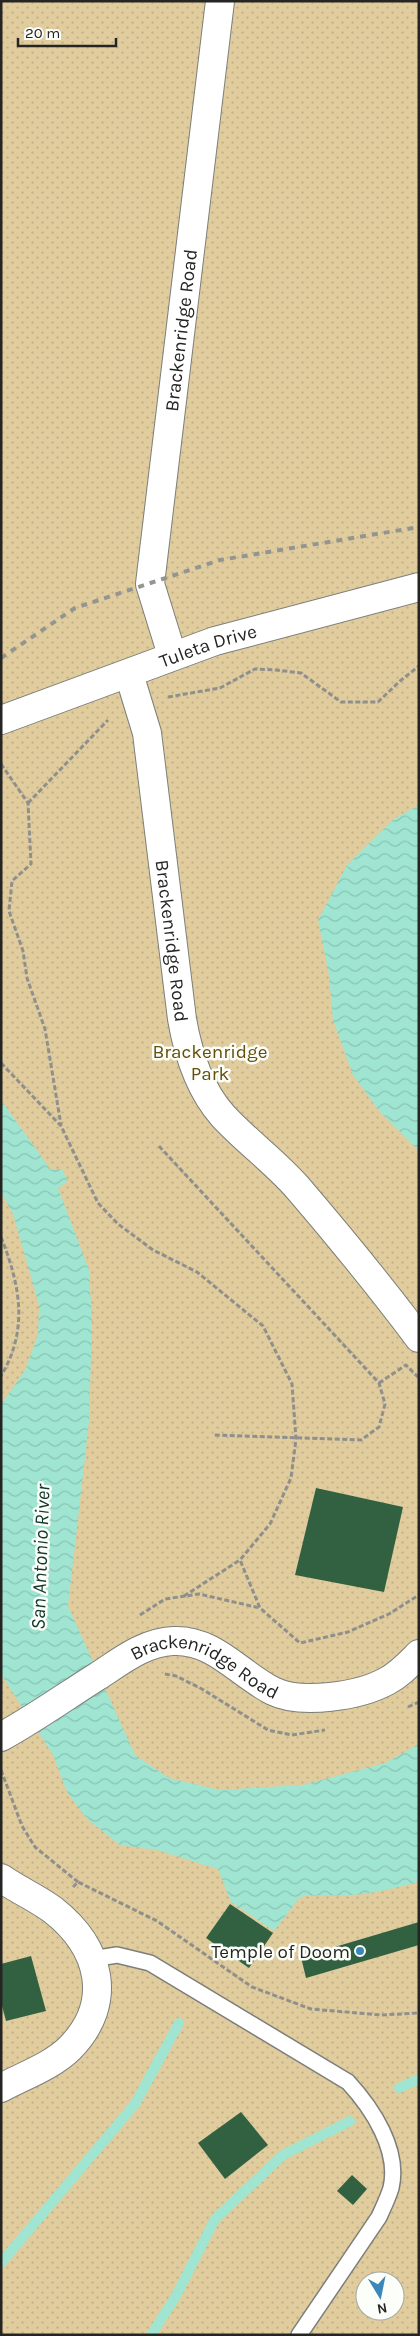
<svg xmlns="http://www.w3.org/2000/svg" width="420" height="2336" font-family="Karla,sans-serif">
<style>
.park{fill:url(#park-dots);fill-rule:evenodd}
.water{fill:url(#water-waves)}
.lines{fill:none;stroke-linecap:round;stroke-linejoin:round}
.stream{stroke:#9fe5d2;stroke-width:10}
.building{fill:#316141}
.service-casing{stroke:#7c7f7a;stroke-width:18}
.minor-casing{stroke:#7c7f7a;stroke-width:30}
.path{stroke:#8f908d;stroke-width:3;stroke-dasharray:5 2.5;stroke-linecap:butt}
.service{stroke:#fff;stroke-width:15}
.minor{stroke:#fff;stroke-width:28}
.rail{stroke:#939591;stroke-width:4;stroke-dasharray:6 6;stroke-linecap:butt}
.poi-dot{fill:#3b87ba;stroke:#fbfef9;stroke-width:2}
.labels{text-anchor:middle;stroke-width:5;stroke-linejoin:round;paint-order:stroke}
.street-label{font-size:19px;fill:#252624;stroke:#fbfef9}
.park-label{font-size:19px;fill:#654e0c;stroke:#fbfef9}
.poi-label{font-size:19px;fill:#252624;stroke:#fbfef9;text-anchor:end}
.water-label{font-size:20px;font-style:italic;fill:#14362e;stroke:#fbfef9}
</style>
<defs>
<pattern id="park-dots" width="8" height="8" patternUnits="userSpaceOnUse" patternTransform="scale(1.25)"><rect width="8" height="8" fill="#e0cc9d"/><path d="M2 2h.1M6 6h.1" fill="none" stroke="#c0af87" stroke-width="1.8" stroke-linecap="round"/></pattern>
<pattern id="water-waves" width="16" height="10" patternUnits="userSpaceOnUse" patternTransform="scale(1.25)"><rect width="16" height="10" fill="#9fe5d2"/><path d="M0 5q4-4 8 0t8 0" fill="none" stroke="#89c4b4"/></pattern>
</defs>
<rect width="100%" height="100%" fill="#eef0eb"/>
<path class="park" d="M1,1H419V2335H1ZM365,2281H395V2311H365Z"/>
<g class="water">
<path d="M419,805V1151L380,1112L353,1075L333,1020L329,975L318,920L347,865L394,819Z"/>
<path d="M1,1100L51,1170L62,1169L68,1181L58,1188L89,1270L92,1323L89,1422L68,1606L135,1755L169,1778L219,1790L303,1785L385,1763L419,1744V1880L415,1883C394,1888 372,1894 350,1895C333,1896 317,1894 300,1897L274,1931L231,1902L218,1869L157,1850L120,1845L87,1819L67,1792L53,1755L1,1674V1405L25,1370L38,1335L39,1305L13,1214L1,1192Z"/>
</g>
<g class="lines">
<g class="stream">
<path d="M399,2088L419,2079"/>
<path d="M1,2263L135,2104L179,2023"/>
<path d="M151,2335L176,2296L215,2219L283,2155L350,2121"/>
</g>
</g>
<g class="building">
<path d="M316,1488L403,1507L384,1592L295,1575Z"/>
<path d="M230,1904L273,1933L249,1968L206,1938Z"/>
<path d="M419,1922V1945L306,1978L301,1957Z"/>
<path d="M31,1956L46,2011L6,2021L1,2002V1964Z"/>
<path d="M241,2112L268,2145L225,2179L198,2143Z"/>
<path d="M352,2175L367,2189L353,2205L337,2191Z"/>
</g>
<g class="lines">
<defs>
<path id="service" d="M92,1959L117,1955L150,1963L348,2082C372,2108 400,2150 391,2188C388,2198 383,2208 379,2217L299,2335"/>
<g id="minor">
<path id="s1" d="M172,655L150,584L220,1"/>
<path id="s2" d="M129,674L147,733L182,1019C188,1054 199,1089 223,1116C246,1141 274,1161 297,1187C339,1236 380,1286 419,1338"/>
<path id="s3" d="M1,720L215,641L419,587"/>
<path id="s4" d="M1,1737C34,1719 66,1696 98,1676C121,1661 145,1642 173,1641C214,1639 239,1674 273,1691C301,1705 360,1696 387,1681C400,1674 409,1664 419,1654"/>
<path d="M1,1878C18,1890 37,1898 53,1910C100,1947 115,2002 70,2048C52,2066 23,2076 1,2088"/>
</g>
</defs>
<use href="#service" class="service-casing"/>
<use href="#minor" class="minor-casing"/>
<g class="path">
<path d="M168,697L220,688L255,669L276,670L301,673L341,702H378L400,681L419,666"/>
<path d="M1,764L28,803L31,864L12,881L9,911L23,951L27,978L45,1029L61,1125"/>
<path d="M28,803L108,720"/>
<path d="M1,1063L61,1126L98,1203L118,1224L153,1250L197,1272L263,1326L292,1384L296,1439L291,1478L270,1524L240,1560L260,1608L300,1643L348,1632L389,1614L419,1595"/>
<path d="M159,1146L379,1383L385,1404L379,1427L361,1440L214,1435"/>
<path d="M1,1237C20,1285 29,1329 1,1376"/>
<path d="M379,1383L406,1365L419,1378"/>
<path d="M184,1596L240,1560"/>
<path d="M140,1615L165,1599L199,1594L260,1608"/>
<path d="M165,1674L176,1676L202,1689L268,1730L292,1735L325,1730"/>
<path d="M408,1707L419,1702"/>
<path d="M1,1770L22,1826L35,1847L78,1882"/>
<path d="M73,1887L78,1882L157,1921L252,1987L311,2009L381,2015L419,2013"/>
</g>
<use href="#service" class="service"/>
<use href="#minor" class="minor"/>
<path class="rail" d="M1,658L75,608L220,560L419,527"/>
</g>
<circle class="poi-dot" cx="360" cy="1951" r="5"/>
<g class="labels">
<g class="street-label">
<text dy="7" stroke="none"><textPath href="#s1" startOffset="330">Brackenridge Road</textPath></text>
<text dy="7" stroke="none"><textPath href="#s3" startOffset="220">Tuleta Drive</textPath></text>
<text dy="7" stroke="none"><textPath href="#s2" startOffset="271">Brackenridge Road</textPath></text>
<text dy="7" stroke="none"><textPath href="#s4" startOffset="236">Brackenridge Road</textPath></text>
</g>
<g class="park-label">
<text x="210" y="1058">Brackenridge<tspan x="210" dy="22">Park</tspan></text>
</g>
<g class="poi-label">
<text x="350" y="1958">Temple of Doom</text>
</g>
<g class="water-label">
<text transform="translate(40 1557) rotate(-88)" y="7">San Antonio River</text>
</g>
</g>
<rect width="420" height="2336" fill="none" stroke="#252624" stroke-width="5"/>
<g transform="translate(380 2296) rotate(170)"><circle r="24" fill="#fbfef9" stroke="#a5a8a4"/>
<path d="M0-4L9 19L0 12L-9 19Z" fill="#3b87ba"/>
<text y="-8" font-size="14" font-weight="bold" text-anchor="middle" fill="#252624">N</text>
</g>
<path d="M18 38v8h98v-8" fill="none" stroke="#252624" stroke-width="2.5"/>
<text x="25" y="38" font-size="15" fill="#252624" stroke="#fbfef9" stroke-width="4" paint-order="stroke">20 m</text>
</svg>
